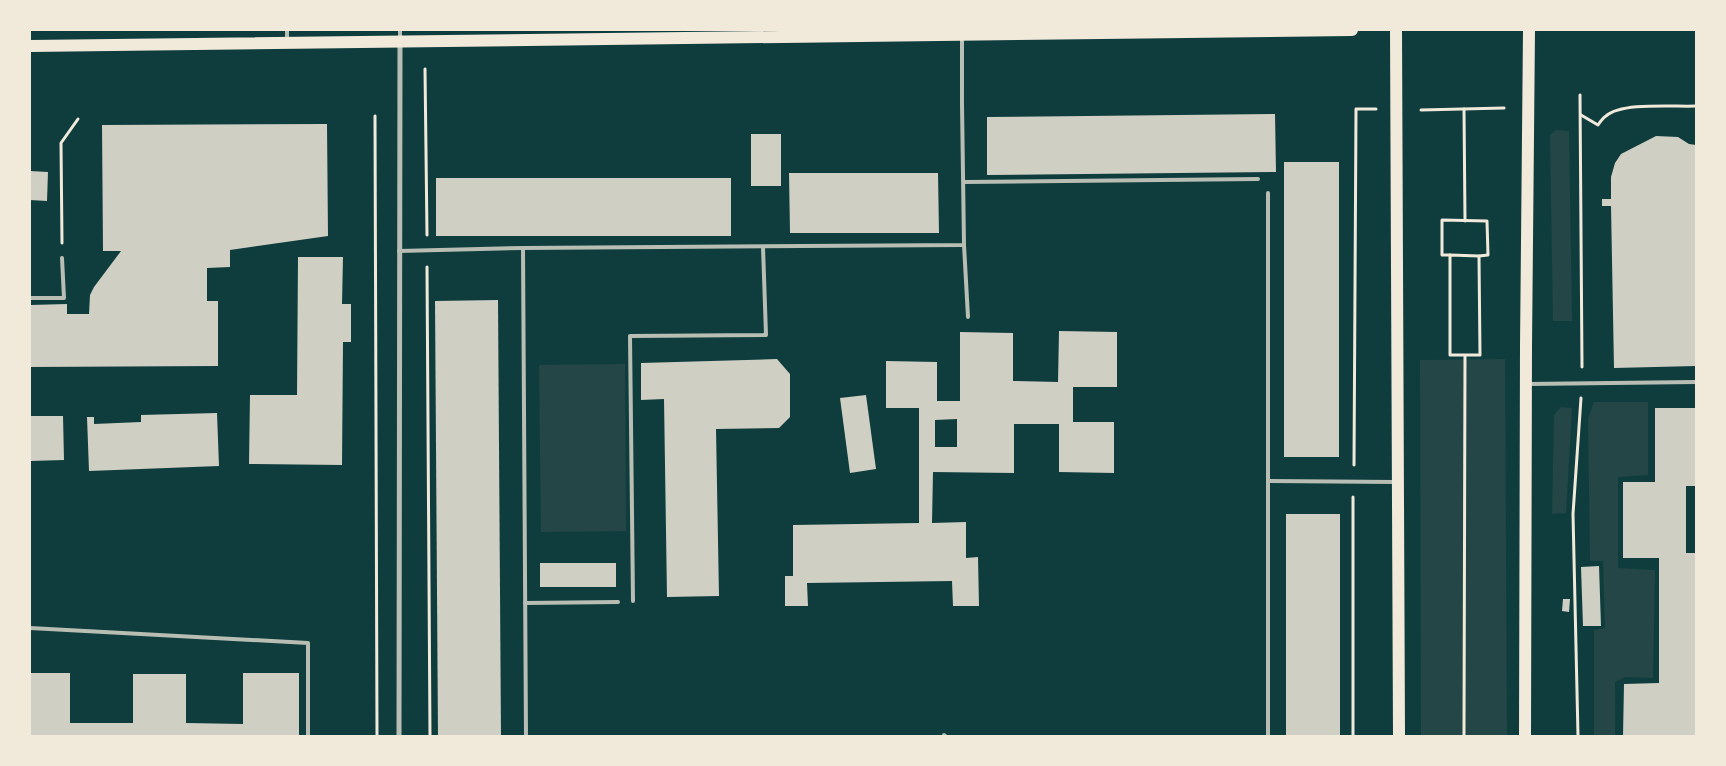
<svg xmlns="http://www.w3.org/2000/svg" width="1726" height="766" font-family="'IBM Plex Sans',sans-serif">
<style>
.green{fill:#244646}
.building{fill:#cfcfc3;fill-rule:evenodd}
.lines{fill:none;stroke-linecap:round;stroke-linejoin:round}
.path{stroke:#f1e9da;stroke-width:3}
.service{stroke:#b8beb3;stroke-width:4}
.minor{stroke:#b8beb3;stroke-width:5}
.primary{stroke:#f1e9da;stroke-width:12}
</style>
<rect width="100%" height="100%" fill="#0f3d3e"/>
<g class="green">
<path d="M1556,130L1569,131L1572,321H1553L1550,135Z"/>
<path d="M1505,359L1507,736H1421L1420,360Z"/>
<path d="M625,364L626,531L541,532L539,365Z"/>
<path d="M1594,402H1648V475L1618,477V568L1655,570L1653,678L1625,677L1615,682V736H1594V630L1605,628L1603,561H1590L1588,419Z"/>
<path d="M1561,407L1572,408L1566,513L1552,514L1554,415Z"/>
</g>
<g class="building">
<path d="M1275,114L1276,172L987,175V117Z"/>
<path d="M327,124L328,236L230,250V267L207,268V301H218V366L30,367V305L67,304V314H89L90,295L94,287L121,251H103L102,125Z"/>
<rect x="751" y="134" width="30" height="52"/>
<path d="M1656,136L1678,137L1689,144L1696,145V366L1614,368L1611,206H1602V199H1611V177L1615,163L1621,154Z"/>
<rect x="1284" y="162" width="55" height="295"/>
<path d="M30,171L48,172L47,201L30,200Z"/>
<path d="M789,173H938L939,233H790Z"/>
<rect x="436" y="178" width="295" height="58"/>
<path d="M298,257H343L342,304H351V342H343L342,465L249,464L250,395H297Z"/>
<path d="M498,300L501,736H438L435,301Z"/>
<path d="M1059,331L1117,332V387H1073V422H1114V473L1059,472V424H1014V473L933,472L932,523L966,522V558L978,557L979,606H953L952,581L807,583L808,606H785V576H793V525L919,523V408H886V361L937,362V401H960V332L1013,333V381L1058,382ZM957,419V447H935V420Z"/>
<path d="M777,359L790,374V417L779,428L716,429L719,596L667,597L664,399L641,400V363Z"/>
<path d="M866,395L876,469L850,473L840,398Z"/>
<path d="M1655,408H1696V486H1686V553H1696V736H1623L1624,684L1659,683V558H1623V482H1655Z"/>
<path d="M217,413L219,466L89,471L87,417H94V424L141,422V415Z"/>
<path d="M30,416H63L64,460L30,461Z"/>
<rect x="1286" y="514" width="54" height="222"/>
<rect x="540" y="563" width="76" height="24"/>
<path d="M1599,566L1601,626H1583L1581,567Z"/>
<path d="M1563,599H1570L1569,612L1562,611Z"/>
<path d="M30,673H70V723H133V674H186V723L243,724V673H299V736H30Z"/>
</g>
<g class="lines">
<g class="path">
<path d="M425,69L427,235"/>
<path d="M1580,95L1582,367"/>
<path d="M1464,109L1465,221"/>
<path d="M1421,110L1504,108"/>
<path d="M1581,115L1598,125C1600,122 1603,118 1606,116C1622,102 1674,107 1696,106"/>
<path d="M375,116L377,736"/>
<path d="M62,243L61,143L78,119"/>
<path d="M1450,255H1442V220L1487,221L1488,255L1479,256"/>
<path d="M427,267L430,736"/>
<path d="M1354,465L1356,109H1376"/>
<path d="M1353,736V497"/>
<path d="M1464,736L1465,355H1480L1479,256L1450,255V355H1465"/>
<path d="M1578,736L1573,514L1581,398"/>
</g>
<g class="service">
<path d="M287,30V40"/>
<path d="M400,30V39"/>
<path d="M964,182L1258,179"/>
<path d="M964,245L968,317"/>
<path d="M523,248L526,736"/>
<path d="M399,251L523,248L964,245L962,104V37"/>
<path d="M30,298H64L62,258"/>
<path d="M1528,384L1696,382"/>
<path d="M1268,481L1395,482"/>
<path d="M633,601L630,336L766,335L763,247"/>
<path d="M525,603L618,602"/>
<path d="M30,628L308,643V736"/>
<path d="M944,735L945,736"/>
<path d="M1268,736V193"/>
</g>
<path class="minor" d="M399,736L400,42"/>
<g class="primary">
<path d="M1396,30L1399,736"/>
<path d="M30,46L1352,30"/>
<path d="M1525,736L1526,347L1529,30"/>
</g>
</g>
<rect width="1726" height="766" fill="none" stroke="#f1e9da" stroke-width="62"/>
</svg>
